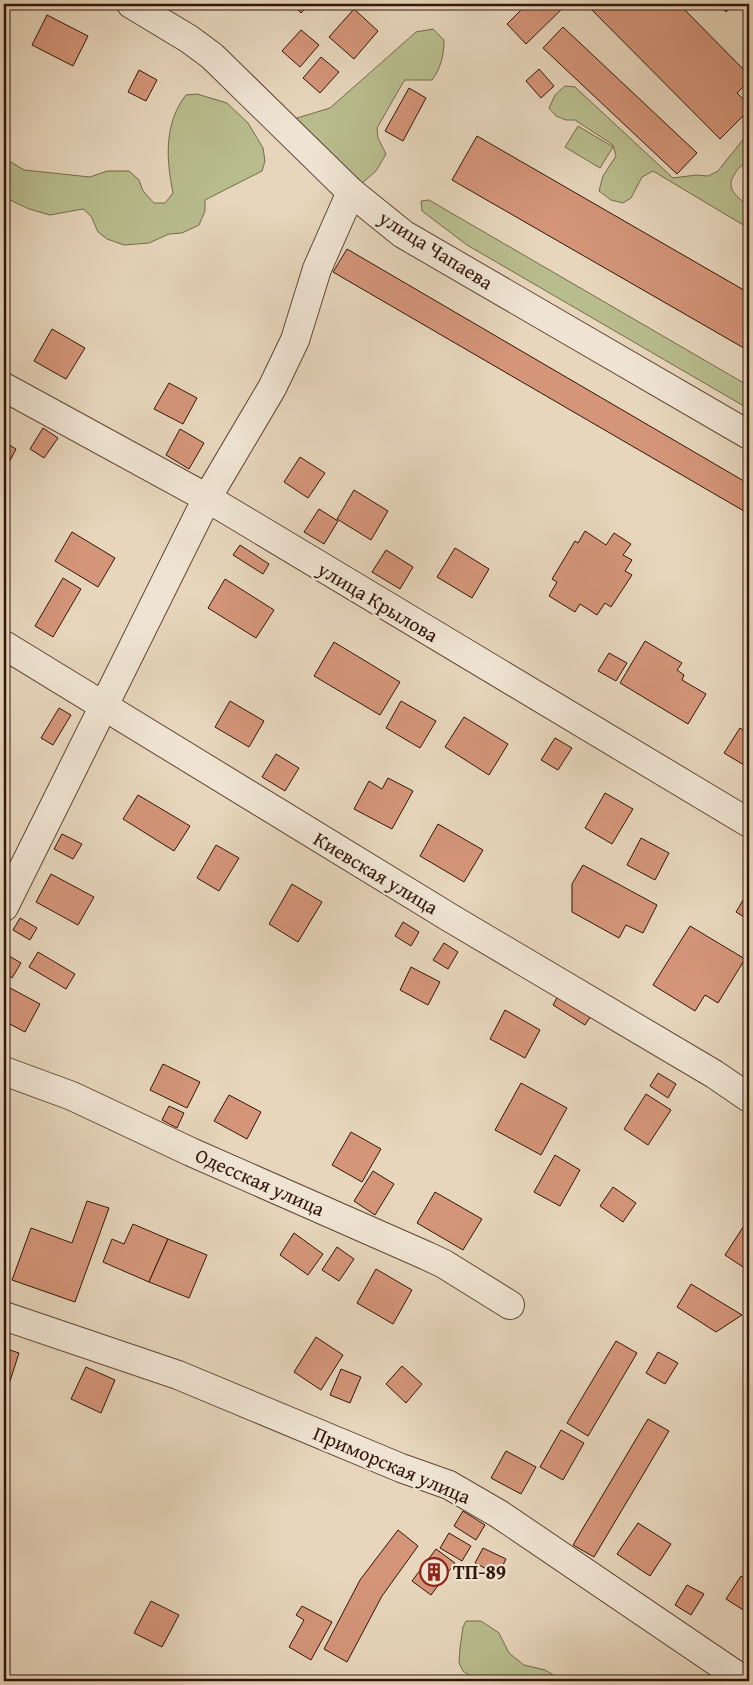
<svg xmlns="http://www.w3.org/2000/svg" width="753" height="1685" font-family="'Gentium Book Plus',serif">
<style>
.green{fill:#b8bd8e;stroke:#766a4b}
.building{fill:#d49579;stroke:#331608}
.lines{fill:none;stroke-linecap:round;stroke-linejoin:round}
.street-casing{stroke:#604635;stroke-width:30}
.street{stroke:#efe4d3;stroke-width:28}
.labels{text-anchor:middle;stroke-width:4.5;stroke-linejoin:round;paint-order:stroke}
.street-label{font-size:20px;fill:#331608;stroke:#efe4d3}
.poi-label{font-size:20px;font-weight:bold;fill:#331608;stroke:#efe4d3;text-anchor:start}
</style>
<rect width="100%" height="100%" fill="#e7d6bc"/>
<filter id="stains"><feTurbulence type="fractalNoise" baseFrequency=".004" numOctaves="4"/><feColorMatrix values="0 0 0 0 .2 0 0 0 0 .09 0 0 0 0 .02 0 0 0 .5 -.17"/></filter>
<radialGradient id="worn" r=".72"><stop offset=".6" stop-color="#630" stop-opacity="0"/><stop offset="1" stop-color="#630" stop-opacity=".3"/></radialGradient>
<g class="green">
<path d="M433,29L444,40C444,55 441,68 432,80H405L401,86L377,128L378,138L386,154L376,171L361,184L295,131L297,118L330,108L416,32Z"/>
<path d="M565,86L575,87L673,178L696,175L708,176L718,171L749,132V163C742,164 738,168 734,175C725,189 738,198 749,206V234L745,226L653,171L642,177L631,198L623,203L611,200L599,191L603,176L616,156L613,145L575,120H566L556,116L549,108L555,95Z"/>
<path d="M197,94L227,103L248,123L263,148L265,161L262,171L205,200V211L199,225L182,233L169,234L149,243L124,245L107,239L98,232L91,216L83,209L50,215L29,209L4,197V153V158L24,170L90,177L107,171H129L139,180L143,191L154,203H165L173,193C166,159 164,123 186,95Z"/>
<path d="M578,126L613,147L600,168L565,147Z"/>
<path d="M429,200L749,386V409L467,245L422,211L421,201Z"/>
<path d="M466,1621H481L499,1633L509,1653L524,1665L545,1670L564,1681H477L463,1671L459,1663L460,1648L463,1627Z"/>
</g>
<g class="building">
<path d="M292,4H309L301,13Z"/>
<path d="M527,4H567L526,44L507,24Z"/>
<path d="M586,4H679L749,75V81L737,93L749,105V110L720,139Z"/>
<path d="M718,4H734L726,12Z"/>
<path d="M354,9L378,31L354,59L329,37Z"/>
<path d="M47,15L88,36L73,66L32,45Z"/>
<path d="M563,27L697,153L677,174L543,48Z"/>
<path d="M301,30L319,45L300,67L282,51Z"/>
<path d="M321,57L339,72L320,93L303,78Z"/>
<path d="M539,69L554,86L541,98L526,81Z"/>
<path d="M139,70L157,80L146,101L128,92Z"/>
<path d="M409,88L426,98L403,141L385,131Z"/>
<path d="M477,136L749,293V351L452,180Z"/>
<path d="M347,249L749,484V514L333,272Z"/>
<path d="M52,329L85,348L66,379L34,361Z"/>
<path d="M169,383L197,398L183,424L154,409Z"/>
<path d="M43,428L58,438L44,458L30,449Z"/>
<path d="M180,429L204,443L189,469L166,455Z"/>
<path d="M4,442L16,449L4,472Z"/>
<path d="M300,457L325,473L308,498L284,482Z"/>
<path d="M354,490L388,511L371,540L337,519Z"/>
<path d="M319,509L338,521L324,544L304,532Z"/>
<path d="M585,531L606,545L614,533L631,544L623,555L632,560L625,571L632,575L611,607L605,603L597,615L580,604L575,612L549,596L557,582L552,579L575,541L578,543Z"/>
<path d="M72,532L115,558L98,587L55,561Z"/>
<path d="M240,545L269,564L263,574L233,555Z"/>
<path d="M455,548L489,569L472,598L437,577Z"/>
<path d="M386,550L413,567L400,589L372,572Z"/>
<path d="M63,578L81,589L53,637L35,626Z"/>
<path d="M225,579L274,610L256,638L208,608Z"/>
<path d="M645,641L682,663L677,670L684,675L682,680L706,694L688,724L620,683Z"/>
<path d="M334,642L400,682L380,715L314,676Z"/>
<path d="M609,653L627,663L616,681L598,671Z"/>
<path d="M230,701L264,721L249,747L215,727Z"/>
<path d="M401,701L436,721L420,748L386,728Z"/>
<path d="M59,708L71,715L53,745L41,738Z"/>
<path d="M464,717L508,744L489,775L445,747Z"/>
<path d="M740,728L749,734V768L724,753Z"/>
<path d="M555,738L572,748L558,770L541,760Z"/>
<path d="M276,754L299,768L285,791L262,777Z"/>
<path d="M388,778L413,791L392,829L354,809L369,781L382,789Z"/>
<path d="M605,793L633,809L612,844L585,828Z"/>
<path d="M138,795L190,826L174,851L123,819Z"/>
<path d="M438,824L483,850L464,882L420,856Z"/>
<path d="M62,834L82,844L73,859L54,849Z"/>
<path d="M641,838L669,853L655,880L627,865Z"/>
<path d="M216,845L239,858L219,891L197,878Z"/>
<path d="M583,865L657,905L643,933L626,925L619,938L572,912V884Z"/>
<path d="M51,874L94,897L78,925L36,902Z"/>
<path d="M292,884L322,902L298,942L269,924Z"/>
<path d="M749,890V920L736,912Z"/>
<path d="M20,918L37,928L30,940L13,930Z"/>
<path d="M403,922L419,932L411,946L395,936Z"/>
<path d="M690,926L745,959L718,1003L705,995L695,1011L653,985Z"/>
<path d="M444,943L458,952L448,969L433,960Z"/>
<path d="M38,952L75,974L66,989L29,967Z"/>
<path d="M4,953L21,963L12,978L4,973Z"/>
<path d="M411,967L440,982L428,1005L400,990Z"/>
<path d="M10,988L40,1004L25,1032L4,1021V1000Z"/>
<path d="M558,996L591,1016L585,1025L553,1005Z"/>
<path d="M505,1010L540,1030L525,1058L490,1039Z"/>
<path d="M163,1064L200,1082L187,1108L150,1090Z"/>
<path d="M658,1073L676,1084L668,1098L650,1086Z"/>
<path d="M521,1083L567,1108L541,1155L495,1130Z"/>
<path d="M646,1094L671,1110L648,1145L624,1129Z"/>
<path d="M229,1095L261,1112L247,1139L214,1121Z"/>
<path d="M169,1106L184,1113L177,1128L162,1120Z"/>
<path d="M351,1132L381,1149L362,1182L332,1165Z"/>
<path d="M555,1155L580,1170L560,1206L534,1192Z"/>
<path d="M373,1171L394,1184L375,1215L354,1201Z"/>
<path d="M613,1187L636,1203L623,1222L600,1206Z"/>
<path d="M435,1192L482,1219L463,1250L417,1223Z"/>
<path d="M87,1201L109,1208L75,1302L12,1280L31,1228L72,1243Z"/>
<path d="M749,1218V1271L725,1255Z"/>
<path d="M133,1224L168,1239L149,1282L103,1262L112,1239L124,1244Z"/>
<path d="M294,1233L323,1254L308,1275L280,1255Z"/>
<path d="M168,1239L207,1255L189,1298L149,1282Z"/>
<path d="M337,1247L354,1259L339,1281L322,1270Z"/>
<path d="M376,1269L412,1290L393,1324L357,1303Z"/>
<path d="M691,1284L742,1315L716,1332L677,1307Z"/>
<path d="M316,1337L343,1355L321,1390L294,1372Z"/>
<path d="M616,1341L637,1353L588,1436L567,1423Z"/>
<path d="M4,1348L19,1353L9,1384L4,1382Z"/>
<path d="M658,1352L678,1363L665,1384L646,1373Z"/>
<path d="M402,1366L422,1384L406,1403L386,1384Z"/>
<path d="M86,1367L115,1380L101,1413L71,1399Z"/>
<path d="M341,1369L361,1377L350,1403L330,1395Z"/>
<path d="M648,1419L669,1431L594,1557L573,1545Z"/>
<path d="M561,1430L584,1443L563,1480L540,1467Z"/>
<path d="M506,1451L536,1467L521,1494L491,1478Z"/>
<path d="M463,1511L485,1525L476,1540L454,1526Z"/>
<path d="M638,1523L671,1544L650,1576L617,1554Z"/>
<path d="M398,1530L418,1546L382,1596L347,1662L324,1649L360,1580Z"/>
<path d="M449,1533L471,1546L462,1561L440,1548Z"/>
<path d="M483,1548L506,1559L498,1575L475,1563Z"/>
<path d="M436,1549L455,1563L431,1595L412,1581Z"/>
<path d="M741,1576L749,1581V1608L748,1607L745,1611L726,1599Z"/>
<path d="M687,1585L704,1594L691,1615L675,1605Z"/>
<path d="M151,1601L179,1615L162,1647L134,1633Z"/>
<path d="M302,1606L332,1622L311,1660L289,1647L304,1620L296,1615Z"/>
</g>
<g class="lines">
<defs>
<g id="street">
<path d="M131,4L189,39L212,56L351,192L403,234L749,435"/>
<path d="M4,387L207,498L749,823"/>
<path d="M4,645L452,919L714,1074L749,1098"/>
<path d="M4,907L207,498L272,388L295,340L317,269L351,192"/>
<path d="M4,1071L72,1096L191,1152L427,1256L444,1264L510,1305"/>
<path d="M4,1316L178,1375L401,1468L449,1485L499,1514L745,1681"/>
</g>
</defs>
<use href="#street" class="street-casing"/>
<use href="#street" class="street"/>
</g>
<defs>
<symbol id="building-ring" viewBox="-11 -11 22 22"><circle r="9.5" fill="#efe4d3" stroke="#8f2418" stroke-width="1.5"/><path d="M-4-6H4V6H1V3H-1V6H-4ZM-2.5-4.3h1.7v1.8h-1.7ZM.8-4.3h1.7v1.8H.8ZM-2.5-1h1.7V.8h-1.7ZM.8-1h1.7V.8H.8Z" fill="#8f2418"/></symbol>
</defs>
<g fill-rule="evenodd">
<use href="#building-ring" x="418" y="1556" width="32" height="32"/>
</g>
<g class="labels">
<g class="street-label">
<text transform="translate(436 250) rotate(32)" y="7">улица Чапаева</text>
<text transform="translate(378 602) rotate(31)" y="7">улица Крылова</text>
<text transform="translate(376 873) rotate(31)" y="7">Киевская улица</text>
<text transform="translate(260 1182) rotate(24)" y="7">Одесская улица</text>
<text transform="translate(392 1465) rotate(23)" y="7">Приморская улица</text>
</g>
<g class="poi-label">
<text x="453" y="1579">ТП-89</text>
</g>
</g>
<rect width="753" height="1685" fill="none" stroke="#e7d6bc" stroke-width="20"/>
<rect x="5" y="5" width="743" height="1675" fill="none" stroke="#331608" stroke-width="2.5"/>
<rect x="10" y="10" width="733" height="1665" fill="none" stroke="#331608"/>
<rect width="100%" height="100%" filter="url(#stains)"/>
<rect width="100%" height="100%" fill="url(#worn)"/>
</svg>
